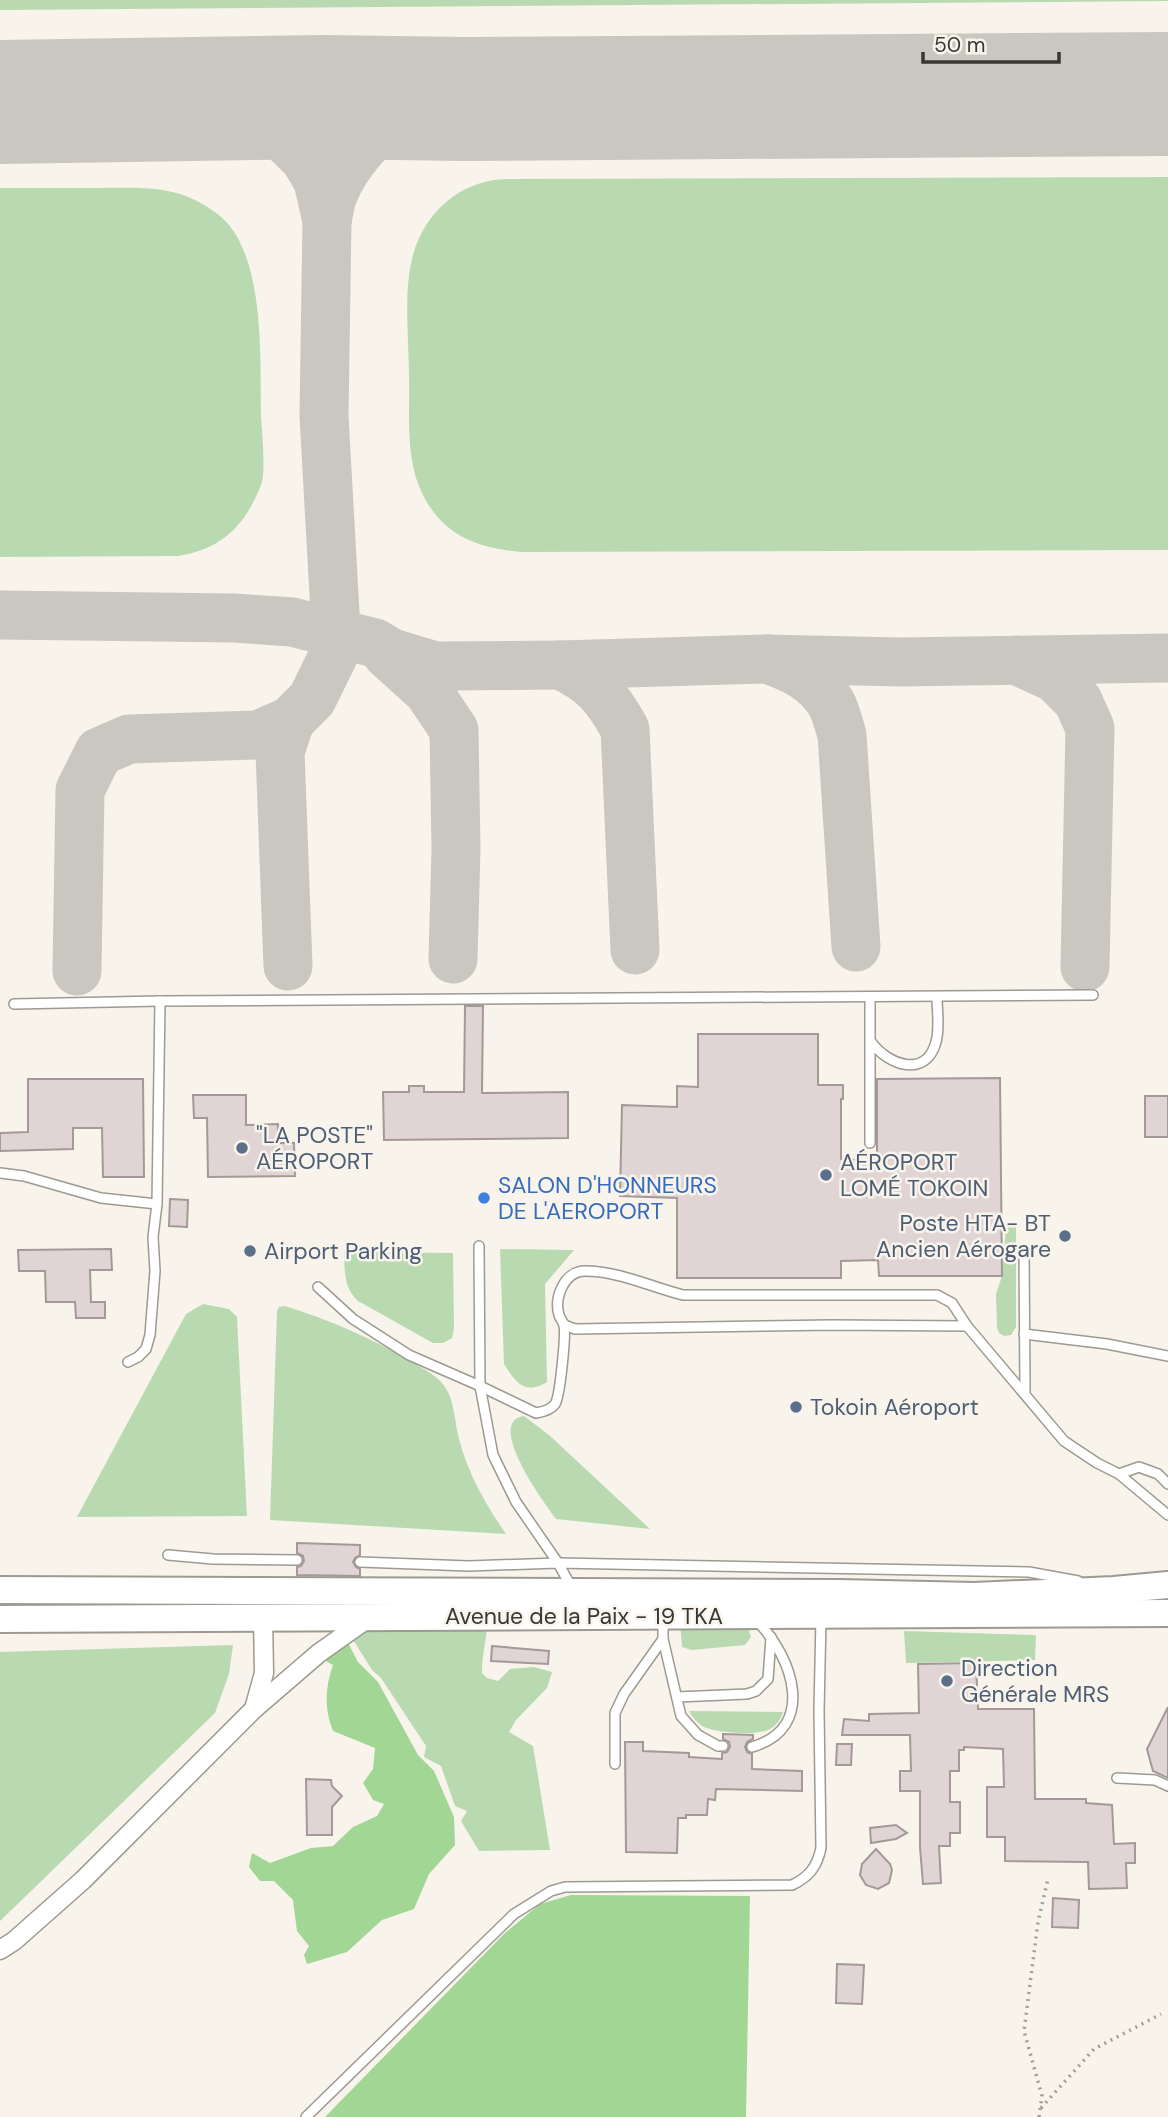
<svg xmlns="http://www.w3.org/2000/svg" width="1168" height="2117" font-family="'DM Sans',sans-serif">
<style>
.green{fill:#b9dab1}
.forest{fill:#a2d694}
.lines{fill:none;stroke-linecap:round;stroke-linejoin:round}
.taxiway{stroke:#cac7c0;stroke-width:49}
.runway{stroke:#cac7c0;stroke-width:124}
.building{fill:#e0d5d4;stroke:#a49998;stroke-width:2}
.lane-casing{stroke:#9d9a91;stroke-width:12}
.street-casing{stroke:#9d9a91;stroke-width:21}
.secondary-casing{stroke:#9d9a91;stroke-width:30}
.path{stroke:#a29f99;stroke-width:3.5;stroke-dasharray:2 5;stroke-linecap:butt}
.lane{stroke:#fff;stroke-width:9}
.street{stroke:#fff;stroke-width:18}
.secondary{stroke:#fff;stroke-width:26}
.service-dot{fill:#5c6f8a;stroke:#f8f4eb;stroke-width:2.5}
.shop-dot{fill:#3f7fe0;stroke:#f8f4eb;stroke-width:2.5}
.labels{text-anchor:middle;stroke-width:5;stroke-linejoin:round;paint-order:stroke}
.service-label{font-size:23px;fill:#4e5e75;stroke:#f8f4eb;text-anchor:start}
.shop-label{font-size:23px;fill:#366cbe;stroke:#f8f4eb;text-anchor:start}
.street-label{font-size:23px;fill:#393734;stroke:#f8f4eb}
</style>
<rect width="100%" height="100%" fill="#f8f4eb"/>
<g class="green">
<path d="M0,0H1168V1L0,10Z"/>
<path d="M1168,177V550L521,552C488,549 457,541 436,515C403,475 410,425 409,377C409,339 403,291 413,255C425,212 460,181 505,179Z"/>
<path d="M0,188C32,188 64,188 96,188C128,188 166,185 195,200C207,206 221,215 229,225C265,269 260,362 261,416C262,432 266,472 261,485C245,526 221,550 177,556L0,557Z"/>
<path d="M1006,1227H1016V1327L1011,1335L1004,1336L999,1333L997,1327L996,1294L1002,1276Z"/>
<path d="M500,1249L574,1250L545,1284L547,1382C525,1396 515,1382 504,1364Z"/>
<path d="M344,1252L453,1253L454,1328L452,1338L443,1343H433L358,1301C343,1287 345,1271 344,1252Z"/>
<path d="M203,1304L229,1309L237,1317L247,1516L77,1517L186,1314Z"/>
<path d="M285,1306C330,1320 371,1338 412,1362C425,1370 441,1377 448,1392C455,1407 455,1424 459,1439C468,1474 486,1505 506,1534L270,1520L277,1311L279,1307Z"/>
<path d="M524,1416L549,1435L650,1529L556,1519C545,1505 484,1421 524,1416Z"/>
<path d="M367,1619L488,1622C486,1641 482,1655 482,1673L487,1678L498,1681L510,1669L534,1667L552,1672L547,1688L516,1720L509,1732L533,1746L550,1850L479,1851L461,1821L467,1811L455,1806L441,1766L424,1757L426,1746L381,1678L372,1670L350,1635Z"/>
<path d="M680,1622L748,1627L751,1637L745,1645L692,1650L682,1647Z"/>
<path d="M904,1631L1036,1635L1035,1660L906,1663Z"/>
<path d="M233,1645L229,1674L215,1713L0,1921V1652Z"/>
<path d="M689,1711L783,1712C781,1719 777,1725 770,1729C758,1736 717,1733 704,1727C697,1723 693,1718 689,1711Z"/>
</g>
<g class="forest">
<path d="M346,1639L358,1662L378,1682L418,1755L434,1771L454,1817L455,1845L429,1874L414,1909L382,1920L347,1952L307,1964L304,1955L309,1946L297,1931L293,1900L274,1881H260L249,1867L252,1853L270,1863L311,1848L333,1846L353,1827L377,1816L384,1804L373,1800L363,1783L373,1769L375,1748L333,1731C324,1708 325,1688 333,1665L322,1659Z"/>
<path d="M571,1895L750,1896L746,2117H325L505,1933L540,1904Z"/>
</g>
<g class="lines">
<g class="taxiway">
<path d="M327,221C329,212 330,203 333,195C346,162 375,129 406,114C424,106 445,103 464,99"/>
<path d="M0,615L234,618L292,622L375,643L392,653L435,666L560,665L766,659L901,662L1168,658"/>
<path d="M387,654L428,691L454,730L456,849L453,959"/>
<path d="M767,659C793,668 815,678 831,703C836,712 839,725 842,735L856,947"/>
<path d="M1016,660L1055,678L1078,701L1090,728L1085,967"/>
<path d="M560,665C594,680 607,697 625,729L635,950"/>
<path d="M288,966L280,752L290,721"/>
<path d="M77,971L80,790L99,752L129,739L258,735L290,721L312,699L337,648L324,416L327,221L318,181L305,159L267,122L250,113L234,107L194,100"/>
</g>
<path class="runway" d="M0,102L324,97L464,99L1168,94"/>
</g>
<g class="building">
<path d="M465,1006H483L482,1093L568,1092V1138L384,1140L383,1092H409V1086H424V1092H464Z"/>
<path d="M698,1034H818V1085H843V1099H841V1159L877,1161V1079L1000,1078L1002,1276H879L878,1260L841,1261V1278H677V1198L620,1196L622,1105L677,1107V1086L698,1087Z"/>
<path d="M28,1079H143L144,1177H103L102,1128H73V1149L0,1151V1133L28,1132Z"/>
<path d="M193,1095H246V1125L278,1124V1143H294L295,1176L208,1177L207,1118H194Z"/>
<rect x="1145" y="1096" width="23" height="41"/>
<path d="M170,1199L188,1200L187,1227L169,1226Z"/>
<path d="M111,1249L112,1270H90L91,1302H105V1318H76L75,1302H46L45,1271H19L18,1250Z"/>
<path d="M297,1543L360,1545V1555L355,1558L353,1562L356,1567L360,1569V1576L297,1575V1567L301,1566L304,1561L303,1556L297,1553Z"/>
<path d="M492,1646L549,1651L548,1664L491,1661Z"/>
<path d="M976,1663L978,1709H1034L1035,1799H1086V1803L1112,1805L1114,1844L1135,1843V1863H1126L1127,1888L1089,1889L1088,1862L1005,1861V1837H987V1787H1004L1003,1749L964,1747V1750H959V1771H950V1802H960V1833H950V1846H939L941,1883L923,1884L920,1847V1791H900V1771H911L910,1735H842L844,1719L869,1721V1714L919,1713L918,1664Z"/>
<path d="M1168,1707V1778L1153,1771L1147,1749Z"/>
<path d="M723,1734L753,1735V1739L747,1742L745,1747L747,1752L752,1754V1769L802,1771V1791L716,1789L715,1800L708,1799L707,1815H686V1818H678L677,1853L626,1852L625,1742H643V1751L689,1753V1757L722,1759V1753L727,1752L730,1747L729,1742L723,1739Z"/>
<path d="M837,1744H852L851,1765H836Z"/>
<path d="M306,1779L331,1780L332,1786L342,1796L332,1807V1835H307Z"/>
<path d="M896,1825L907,1833L896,1839L871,1843L870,1828Z"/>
<path d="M876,1849L890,1864L892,1870L889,1883L878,1889L866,1885L860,1875L862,1864Z"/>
<path d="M1053,1898L1079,1900L1078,1928L1052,1927Z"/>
<path d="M837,1964L864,1965L862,2004L836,2003Z"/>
</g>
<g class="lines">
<defs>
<g id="lane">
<path d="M870,997V1143"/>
<path d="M14,1004L160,1001L1093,995"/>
<path d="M871,1042C888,1065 926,1079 936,1042C940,1028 937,1011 937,997"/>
<path d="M0,1173L24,1176L101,1198L157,1204"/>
<path d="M479,1246L480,1386L493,1455L516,1502L558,1563L572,1588"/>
<path d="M1024,1250L1025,1393"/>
<path d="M318,1287L353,1319L409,1355L480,1386L536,1413C542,1412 551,1410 555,1404C560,1397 566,1335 564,1325C563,1321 560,1319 559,1315C554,1298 564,1271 585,1271C619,1271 651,1287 683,1295H937L952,1303L967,1326L1064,1441L1097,1463L1119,1474L1168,1515"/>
<path d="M564,1325L575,1329L831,1325L967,1326"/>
<path d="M1024,1334L1107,1344L1168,1356"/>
<path d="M128,1362L138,1357L146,1349L150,1335L155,1271L153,1237L157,1204L160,1001"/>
<path d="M1119,1474L1139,1467L1158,1474L1168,1484"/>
<path d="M168,1555L213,1559L297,1560"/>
<path d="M360,1562L469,1566L558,1563L1029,1572L1078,1581"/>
<path d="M663,1618V1639L681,1716L698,1735L718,1746H723"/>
<path d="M677,1697L747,1694L756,1691L768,1679L771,1637"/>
<path d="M752,1747C817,1728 793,1658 758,1622"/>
<path d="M615,1764V1713L624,1694L663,1639"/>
<path d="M1117,1778L1155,1780L1168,1786"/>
<path d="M306,2117L514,1914L551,1891L565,1887L792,1885C809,1877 817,1867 821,1848L819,1711L821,1618"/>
</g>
<g id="street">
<path d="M254,1709L264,1673L263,1617"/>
<path d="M0,1950L14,1941L83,1880L254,1709L319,1653L370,1617"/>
</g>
<g id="secondary">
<path d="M0,1590L839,1593L974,1596L1114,1590L1168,1585"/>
<path d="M0,1619L1168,1613"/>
</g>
</defs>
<use href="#lane" class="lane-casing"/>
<use href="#street" class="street-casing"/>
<use href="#secondary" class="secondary-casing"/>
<g class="path">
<path d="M1041,2108L1094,2049L1161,2014"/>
<path d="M1039,2117L1042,2096L1024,2031L1038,1922L1048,1879"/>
</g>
<use href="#lane" class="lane"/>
<use href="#street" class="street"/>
<use href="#secondary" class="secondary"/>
</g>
<g class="service-dot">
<circle cx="242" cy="1148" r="7"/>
<circle cx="826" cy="1175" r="7"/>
<circle cx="1065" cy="1236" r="7"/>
<circle cx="250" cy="1251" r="7"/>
<circle cx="796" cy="1407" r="7"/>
<circle cx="947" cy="1681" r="7"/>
</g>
<circle class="shop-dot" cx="484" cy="1198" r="7"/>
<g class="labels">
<g class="service-label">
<text x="256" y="1143">"LA POSTE"<tspan x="256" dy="26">AÉROPORT</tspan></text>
<text x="840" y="1170">AÉROPORT<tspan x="840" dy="26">LOMÉ TOKOIN</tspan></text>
<text x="1051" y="1231" text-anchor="end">Poste HTA- BT<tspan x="1051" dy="26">Ancien Aérogare</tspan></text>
<text x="264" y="1259">Airport Parking</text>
<text x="810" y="1415">Tokoin Aéroport</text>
<text x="961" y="1676">Direction<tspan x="961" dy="26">Générale MRS</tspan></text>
</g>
<g class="shop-label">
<text x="498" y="1193">SALON D'HONNEURS<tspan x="498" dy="26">DE L'AEROPORT</tspan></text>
</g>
<g class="street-label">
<text x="584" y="1624">Avenue de la Paix - 19 TKA</text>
</g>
</g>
<path d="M923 52v10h136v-10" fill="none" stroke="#393734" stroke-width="3.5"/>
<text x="934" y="52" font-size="21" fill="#393734" stroke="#f8f4eb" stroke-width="5" paint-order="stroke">50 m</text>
</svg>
